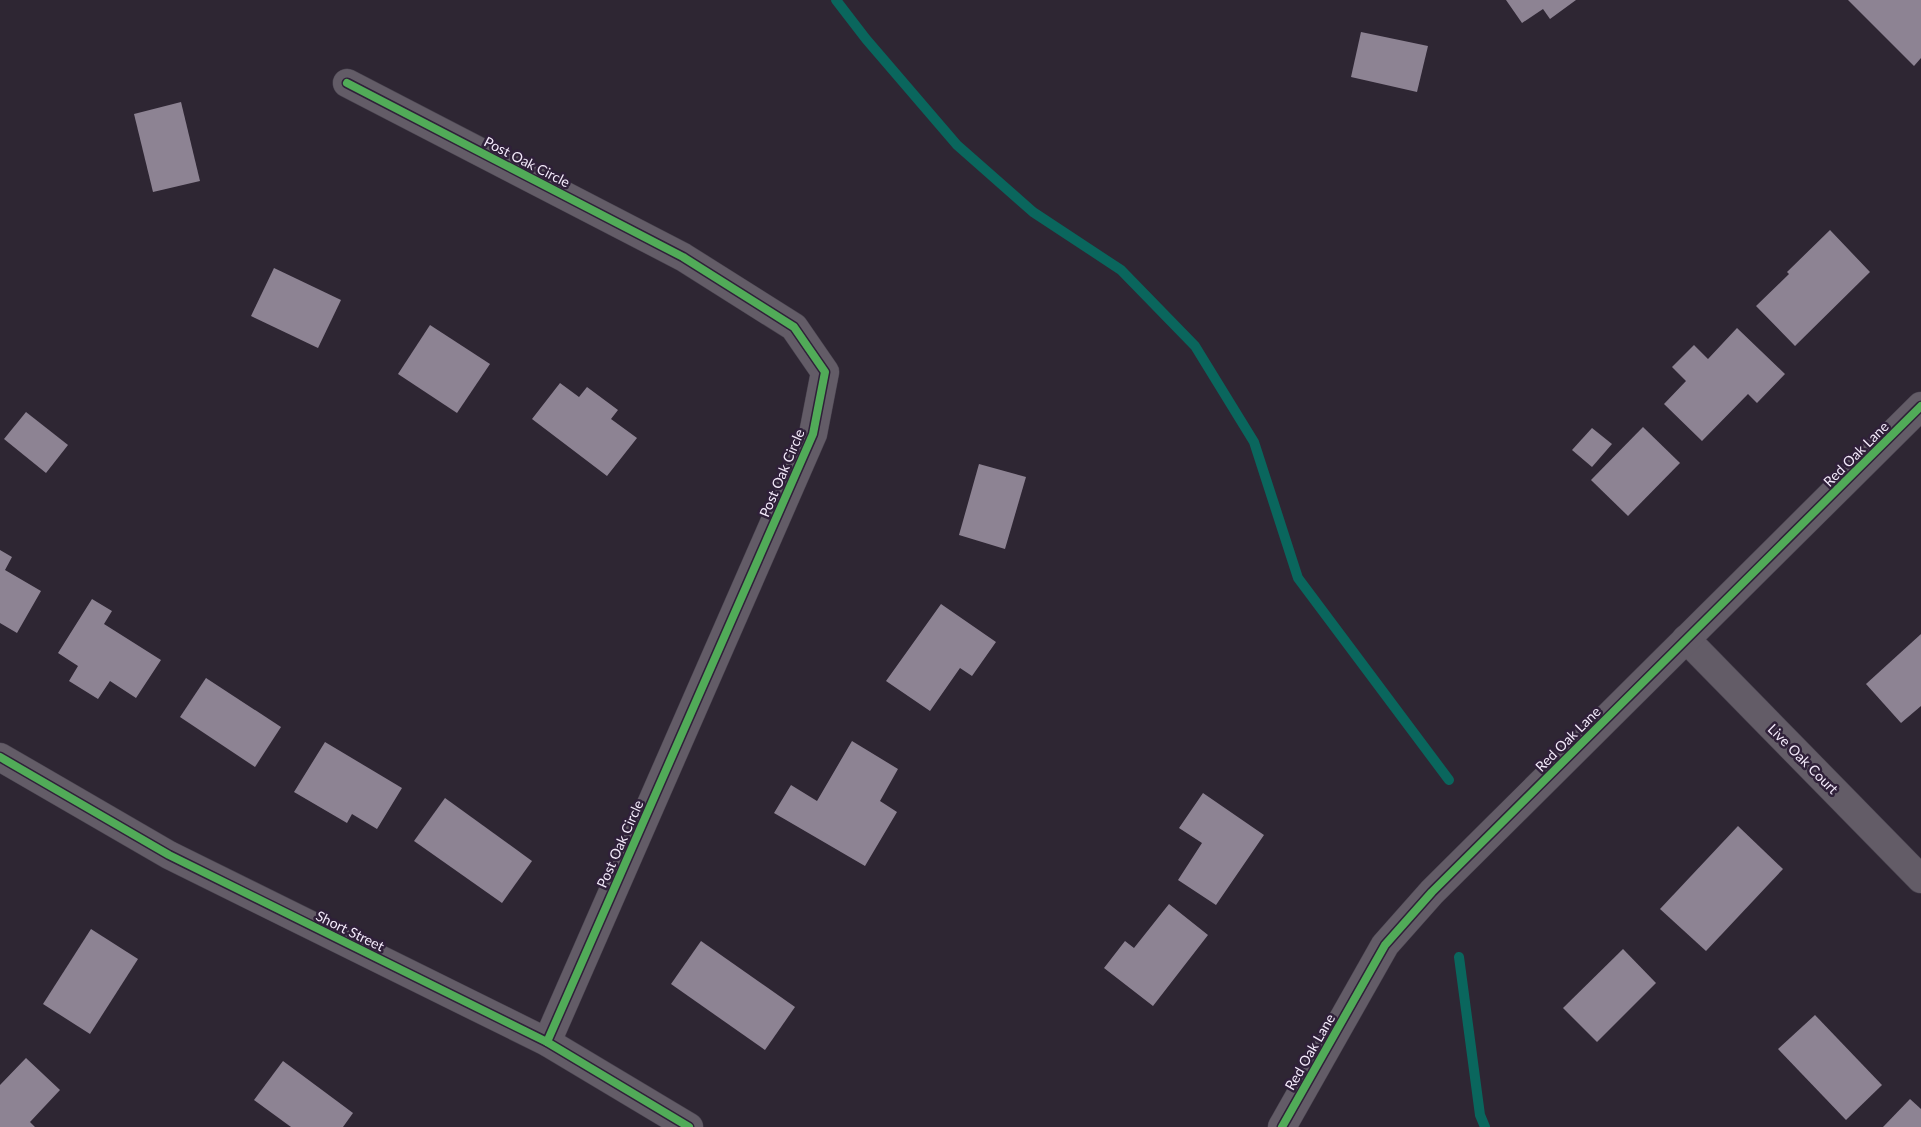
<svg xmlns="http://www.w3.org/2000/svg" width="1921" height="1127" font-family="Lato,sans-serif">
<style>
.lines{fill:none;stroke-linecap:round;stroke-linejoin:round}
.stream{stroke:#0a665d;stroke-width:10}
.building{fill:#8d8393}
.minor-casing{stroke:#4a4450;stroke-width:29}
.minor{stroke:#635c67;stroke-width:28}
.cycleway-casing{stroke:#2f2039;stroke-width:11}
.cycleway{stroke:#51ab58;stroke-width:8}
.labels{text-anchor:middle;stroke-width:5;stroke-linejoin:round;paint-order:stroke}
.street-label{font-size:14px;fill:#f4eafb;stroke:#2f2039}
</style>
<rect width="100%" height="100%" fill="#2e2633"/>
<g class="lines">
<g class="stream">
<path d="M836,0L866,39L957,145L1033,212L1121,270L1195,346L1254,442L1298,578L1449,780"/>
<path d="M1459,957L1480,1115L1485,1127"/>
</g>
</g>
<g class="building">
<path d="M1506,0H1576L1550,19L1543,9L1522,23Z"/>
<path d="M1848,0H1921V58L1914,66Z"/>
<path d="M1361,32L1428,46L1417,92L1351,77Z"/>
<path d="M181,102L200,181L153,192L134,114Z"/>
<path d="M1830,230L1870,272L1795,346L1756,306L1789,274L1787,272Z"/>
<path d="M274,268L341,300L318,348L251,316Z"/>
<path d="M430,325L490,364L457,413L398,374Z"/>
<path d="M1737,328L1785,374L1757,403L1748,394L1702,441L1664,404L1686,381L1672,367L1694,345L1708,359Z"/>
<path d="M560,383L579,397L587,387L618,410L611,419L637,438L607,476L532,419Z"/>
<path d="M26,412L68,445L46,473L4,439Z"/>
<path d="M1643,427L1680,463L1628,516L1591,480Z"/>
<path d="M1592,428L1612,444L1592,467L1572,450Z"/>
<path d="M979,464L1026,477L1005,549L959,535Z"/>
<path d="M0,550L12,557L5,570L41,591L17,633L0,623Z"/>
<path d="M92,599L112,611L104,624L161,660L136,698L110,681L98,699L69,681L78,666L58,653Z"/>
<path d="M941,604L996,642L972,676L960,668L930,711L886,681Z"/>
<path d="M1921,634V706L1901,723L1866,684Z"/>
<path d="M206,678L281,727L255,767L180,717Z"/>
<path d="M852,741L898,769L880,801L897,812L865,866L774,813L791,785L817,801Z"/>
<path d="M325,742L402,788L377,829L352,814L347,823L294,792Z"/>
<path d="M1203,793L1264,835L1216,905L1178,880L1202,843L1179,828Z"/>
<path d="M445,798L532,861L502,903L414,841Z"/>
<path d="M1738,826L1783,869L1706,951L1660,909Z"/>
<path d="M1169,904L1208,935L1153,1006L1104,968L1125,941L1134,948Z"/>
<path d="M91,929L138,959L90,1034L43,1004Z"/>
<path d="M701,941L795,1007L765,1050L671,984Z"/>
<path d="M1623,949L1656,983L1597,1042L1563,1008Z"/>
<path d="M1815,1015L1882,1085L1846,1120L1778,1049Z"/>
<path d="M26,1058L60,1090L30,1122L35,1127H0V1085Z"/>
<path d="M283,1061L353,1113L343,1127H291L254,1100Z"/>
<path d="M1910,1099L1921,1109V1127H1883Z"/>
</g>
<g class="lines">
<defs>
<g id="minor">
<path d="M347,83L683,257L794,327L825,372L813,434L547,1042"/>
<path d="M1686,639L1921,879"/>
<path d="M0,757L169,855L547,1042L689,1127"/>
<path d="M1282,1127L1385,945L1432,892L1921,406"/>
</g>
</defs>
<use href="#minor" class="minor-casing"/>
<use href="#minor" class="minor"/>
<defs>
<g id="cycleway">
<path d="M347,83L683,257L794,327L825,372L813,434L547,1042"/>
<path d="M0,757L169,855L547,1042L689,1127"/>
<path d="M1282,1127L1385,945L1432,892L1921,406"/>
</g>
</defs>
<use href="#cycleway" class="cycleway-casing"/>
<use href="#cycleway" class="cycleway"/>
</g>
<g class="labels">
<g class="street-label">
<text transform="translate(527 162) rotate(27)" y="5">Post Oak Circle</text>
<text transform="translate(1856 454) rotate(-45)" y="5">Red Oak Lane</text>
<text transform="translate(782 473) rotate(-67)" y="5">Post Oak Circle</text>
<text transform="translate(1568 739) rotate(-45)" y="5">Red Oak Lane</text>
<text transform="translate(1803 759) rotate(45)" y="5">Live Oak Court</text>
<text transform="translate(620 844) rotate(-66)" y="5">Post Oak Circle</text>
<text transform="translate(350 931) rotate(26)" y="5">Short Street</text>
<text transform="translate(1310 1052) rotate(-60)" y="5">Red Oak Lane</text>
</g>
</g>
</svg>
